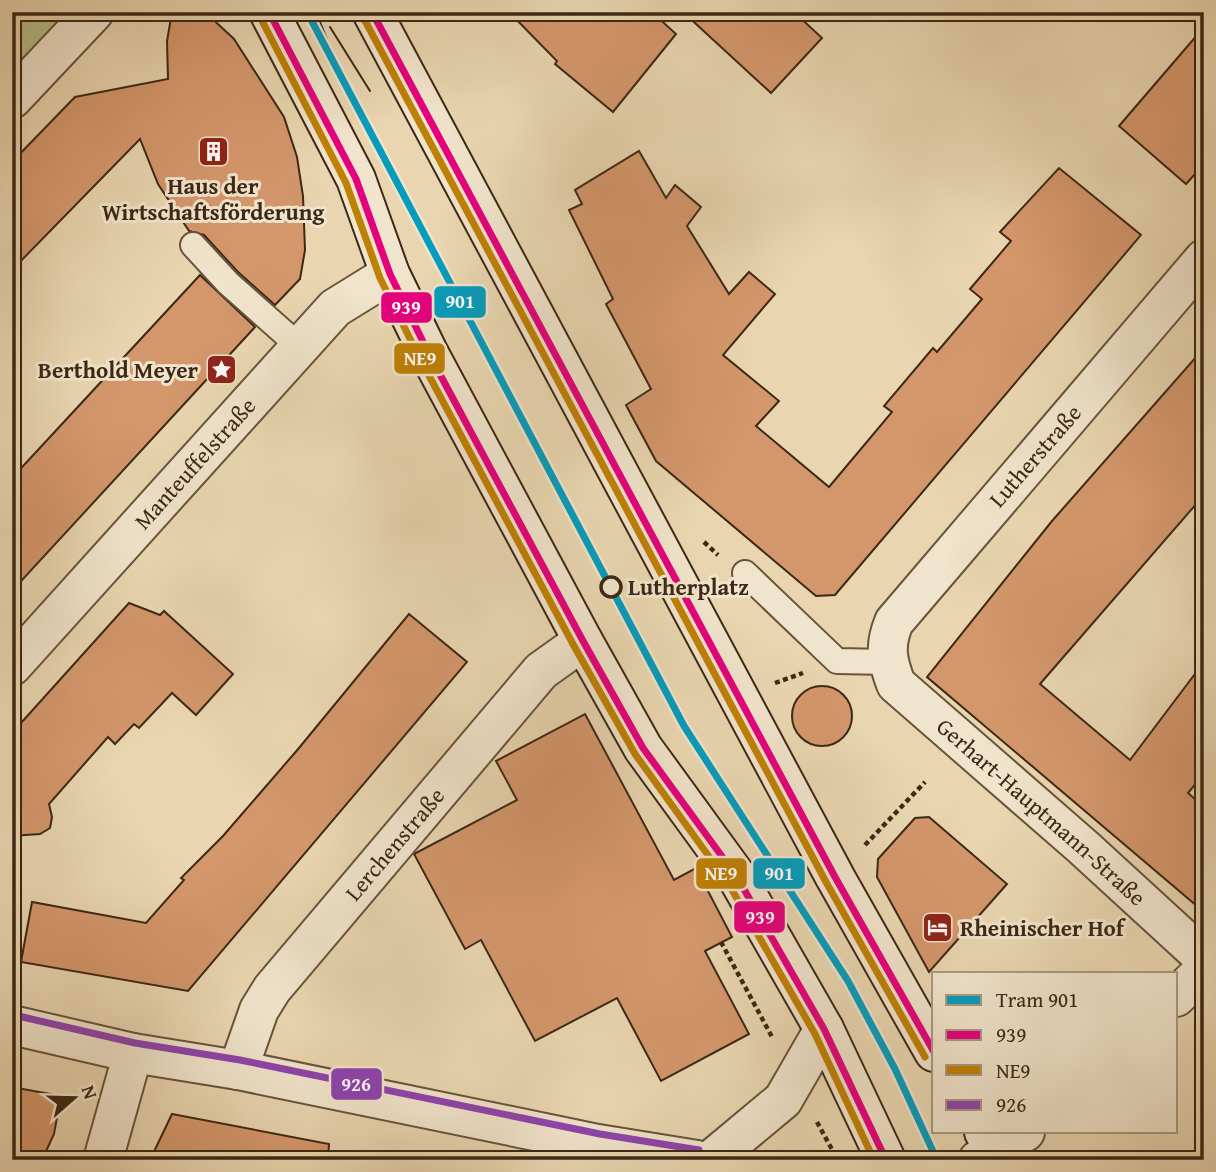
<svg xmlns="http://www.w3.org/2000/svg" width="1216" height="1172" font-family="'Gentium Book Plus',serif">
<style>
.green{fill:#b6be8b;stroke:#797350;stroke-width:2}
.building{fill:#d4976c;stroke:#3c2815;stroke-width:2}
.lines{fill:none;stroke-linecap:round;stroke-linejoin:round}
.lane-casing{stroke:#67543c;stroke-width:28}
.street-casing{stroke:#67543c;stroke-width:42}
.secondary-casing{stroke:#3c2815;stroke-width:42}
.path{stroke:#3c2815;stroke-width:4.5;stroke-dasharray:5 3.5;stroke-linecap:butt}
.lane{stroke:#f1e4cc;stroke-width:24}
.street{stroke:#f1e4cc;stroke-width:38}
.secondary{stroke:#f1e4cc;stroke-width:38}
.tram{stroke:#3c2815;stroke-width:2}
.bus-1-casing{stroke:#f1e4cc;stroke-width:12}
.bus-2-casing{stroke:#f1e4cc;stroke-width:12}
.bus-3-casing{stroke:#f1e4cc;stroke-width:12}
.bus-1{stroke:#e5007d;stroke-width:7}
.bus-2{stroke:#bf8006;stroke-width:7}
.bus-3{stroke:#8e44ad;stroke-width:7}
.tram-1-casing{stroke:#f1e4cc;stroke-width:12}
.tram-1{stroke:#069cbc;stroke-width:7}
.stop-dot{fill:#f1e4cc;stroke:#3c2815;stroke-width:3.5}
.labels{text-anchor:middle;stroke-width:6;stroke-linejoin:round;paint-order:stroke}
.poi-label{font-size:23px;font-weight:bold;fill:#3c2815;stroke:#f1e4cc}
.street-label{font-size:23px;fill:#3c2815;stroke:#f1e4cc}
.stop-label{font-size:23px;font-weight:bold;fill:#3c2815;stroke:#f1e4cc;text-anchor:start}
.line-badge{stroke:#f1e4cc;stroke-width:2.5}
.badge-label{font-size:19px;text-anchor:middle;font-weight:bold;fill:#fff}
</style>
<rect width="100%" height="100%" fill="#e9d6b0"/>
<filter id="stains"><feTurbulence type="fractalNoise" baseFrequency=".00286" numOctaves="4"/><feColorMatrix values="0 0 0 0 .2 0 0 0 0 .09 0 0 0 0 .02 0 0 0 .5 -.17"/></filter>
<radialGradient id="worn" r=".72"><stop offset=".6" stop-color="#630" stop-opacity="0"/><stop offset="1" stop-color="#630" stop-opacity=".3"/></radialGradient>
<path class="green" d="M12,12H82L12,84Z"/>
<g class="building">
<path d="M172,12H205L234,39L284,117L297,157L303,196L305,250L300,279L275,305L238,272L204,235L189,231L158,184L140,139L12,270V162L75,97L168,79L167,41Z"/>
<path d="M509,12H652L676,34L613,112L555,64L557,61Z"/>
<path d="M683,12H794L822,38L771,93Z"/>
<path d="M1204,27V164L1186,184L1119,126Z"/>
<path d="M639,151L666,198L675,185L701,207L687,226L729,294L749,272L775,294L723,355L779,401L756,426L829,487L892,412L884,406L933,348L937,352L982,299L970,289L1011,241L1000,232L1059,168L1141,235L835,595L816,596L656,461L626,405L651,389L606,304L613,299L569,210L582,204L575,190Z"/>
<path d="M200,275L255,327L12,591V478Z"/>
<path d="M1204,348V495L1040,684L1130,760L1204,662V774L1188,793L1204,807V912L927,677L1052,521Z"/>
<path d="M129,603L160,615L164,611L233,674L196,715L172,693L139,728L134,724L115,744L108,737L49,804L52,817L50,828L40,834L12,836V733Z"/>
<path d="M409,614L467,662L188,991L21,962L32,902L146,923L184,880L181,878L223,836L299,748Z"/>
<circle cx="822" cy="716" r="30"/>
<path d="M585,714L674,880L696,868L732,937L705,951L749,1034L661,1081L617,998L535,1041L481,940L465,949L414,854L517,800L496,761Z"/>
<path d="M929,817L1007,884L929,972L877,877L878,859L915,818Z"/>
<path d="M12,1087L61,1096L54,1134L42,1160H12Z"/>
<path d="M172,1114L329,1144L328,1160H150Z"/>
</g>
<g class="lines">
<defs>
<g id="lane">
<path d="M193,245L228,283L300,347"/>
<path d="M745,573L837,661L888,662"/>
</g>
<g id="street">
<path d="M12,99L94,12"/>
<path id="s1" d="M1204,259L894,622C884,646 887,660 896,684L1083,847L1204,958"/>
<path id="s2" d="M12,666L335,308L390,274"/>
<path d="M1176,997L1204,970"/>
<path d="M12,1025L133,1053L238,1070L598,1144L697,1160"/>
<path id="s3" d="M238,1070L259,1010L272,989L541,671L583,641"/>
<path d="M103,1160L133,1053"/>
<path d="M711,1160L783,1100L824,1029"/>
<path d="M978,1160L1025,1132"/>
</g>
<g id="secondary">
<path d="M269,12L356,179L390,274L428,352L583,641L643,748L737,877L824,1029L886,1160"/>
<path d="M372,12L835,877L934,1052"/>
<path d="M984,1132L1002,1160"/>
</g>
</defs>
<use href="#lane" class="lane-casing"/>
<use href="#street" class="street-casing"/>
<use href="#secondary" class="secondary-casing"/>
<g class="path">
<path d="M704,542L718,555"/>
<path d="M775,683L803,673"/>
<path d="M865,845L925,782"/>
<path d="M721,942L772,1037"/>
<path d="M817,1122L835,1155"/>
</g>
<use href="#lane" class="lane"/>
<use href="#street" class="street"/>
<use href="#secondary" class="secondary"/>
<g class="tram">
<path d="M316,12L351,99"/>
<path d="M330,27L370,91"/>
</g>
<defs>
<g id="bus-1">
<path d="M269,12L356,179L390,274L428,352L583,641L643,748L737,877L824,1029L886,1160"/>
<path d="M372,12L835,877L934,1052"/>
</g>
<g id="bus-2">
<path d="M260,17L346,183L380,278L419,357L574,646L635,754L728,883L815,1034L874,1160"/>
<path d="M363,17L826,882L925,1057"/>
</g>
<path id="bus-3" d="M14,1015L135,1043L240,1060L600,1134L699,1150"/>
</defs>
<use href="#bus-1" class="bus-1-casing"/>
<use href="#bus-2" class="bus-2-casing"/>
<use href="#bus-3" class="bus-3-casing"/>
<use href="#bus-1" class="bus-1"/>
<use href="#bus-2" class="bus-2"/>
<use href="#bus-3" class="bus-3"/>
<defs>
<path id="tram-1" d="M307,12L684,726L848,981L895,1069L937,1160"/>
</defs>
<use href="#tram-1" class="tram-1-casing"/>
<use href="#tram-1" class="tram-1"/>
</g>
<defs>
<symbol id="building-square" viewBox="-11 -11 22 22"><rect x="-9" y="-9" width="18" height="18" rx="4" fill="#8f2418" stroke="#f1e4cc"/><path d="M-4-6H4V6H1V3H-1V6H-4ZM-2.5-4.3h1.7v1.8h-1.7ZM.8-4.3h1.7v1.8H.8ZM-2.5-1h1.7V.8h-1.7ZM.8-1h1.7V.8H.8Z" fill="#fff"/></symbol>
<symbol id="sight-square" viewBox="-11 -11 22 22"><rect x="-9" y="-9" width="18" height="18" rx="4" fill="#8f2418" stroke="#f1e4cc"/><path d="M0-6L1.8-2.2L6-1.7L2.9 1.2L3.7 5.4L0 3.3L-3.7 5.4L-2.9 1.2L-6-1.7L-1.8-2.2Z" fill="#fff"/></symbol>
<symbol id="hotel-square" viewBox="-11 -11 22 22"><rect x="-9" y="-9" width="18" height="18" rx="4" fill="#8f2418" stroke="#f1e4cc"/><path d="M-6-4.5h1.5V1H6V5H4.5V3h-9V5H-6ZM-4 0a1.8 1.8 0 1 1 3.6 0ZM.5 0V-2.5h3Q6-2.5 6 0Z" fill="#fff"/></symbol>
</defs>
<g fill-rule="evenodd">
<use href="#building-square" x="196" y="134" width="35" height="35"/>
<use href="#sight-square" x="204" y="352" width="35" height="35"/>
<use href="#hotel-square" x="920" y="910" width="35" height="35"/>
</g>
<circle class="stop-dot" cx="611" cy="587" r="10"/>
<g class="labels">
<g class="poi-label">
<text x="213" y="194">Haus der<tspan x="213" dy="26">Wirtschaftsförderung</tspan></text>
<text x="198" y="378" text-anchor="end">Berthold Meyer</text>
<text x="960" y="936" text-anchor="start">Rheinischer Hof</text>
</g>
<g class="street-label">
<text transform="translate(1035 456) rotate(-49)" y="8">Lutherstraße</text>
<text dy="8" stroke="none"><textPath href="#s2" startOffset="273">Manteuffelstraße</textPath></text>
<text dy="8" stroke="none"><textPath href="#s1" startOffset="735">Gerhart-Hauptmann-Straße</textPath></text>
<text dy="8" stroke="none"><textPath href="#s3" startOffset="278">Lerchenstraße</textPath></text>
</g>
<g class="stop-label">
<text x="628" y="595">Lutherplatz</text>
</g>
</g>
<g class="line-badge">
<rect x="433" y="285" width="54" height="34" rx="7" fill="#069cbc"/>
<rect x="380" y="291" width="53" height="33" rx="7" fill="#e5007d"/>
<rect x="393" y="342" width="53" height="33" rx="7" fill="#bf8006"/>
<rect x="695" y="857" width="53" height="33" rx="7" fill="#bf8006"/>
<rect x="752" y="857" width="54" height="33" rx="7" fill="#069cbc"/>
<rect x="733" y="900" width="53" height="34" rx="7" fill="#e5007d"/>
<rect x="330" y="1067" width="53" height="34" rx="7" fill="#8e44ad"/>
</g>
<g class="badge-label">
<text x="460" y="308">901</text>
<text x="406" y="314">939</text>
<text x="420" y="365">NE9</text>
<text x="721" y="880">NE9</text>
<text x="779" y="880">901</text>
<text x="760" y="924">939</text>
<text x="356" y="1091">926</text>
</g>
<rect width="1216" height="1172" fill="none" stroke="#e9d6b0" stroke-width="42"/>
<rect x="14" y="14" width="1188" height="1144" fill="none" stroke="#3c2815" stroke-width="3.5"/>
<rect x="21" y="21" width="1174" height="1130" fill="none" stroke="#3c2815" stroke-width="2"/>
<rect x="932" y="972" width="245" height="161" fill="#f1e4cc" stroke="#a99983" stroke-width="2"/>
<rect x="946" y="995" width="35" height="10" fill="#069cbc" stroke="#a99983" stroke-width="2"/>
<text x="996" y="1007" font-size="21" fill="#3c2815">Tram 901</text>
<rect x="946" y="1030" width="35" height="10" fill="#e5007d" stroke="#a99983" stroke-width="2"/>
<text x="996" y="1042" font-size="21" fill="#3c2815">939</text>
<rect x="946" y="1065" width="35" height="10" fill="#bf8006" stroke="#a99983" stroke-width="2"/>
<text x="996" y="1078" font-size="21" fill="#3c2815">NE9</text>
<rect x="946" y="1100" width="35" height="10" fill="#8e44ad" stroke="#a99983" stroke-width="2"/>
<text x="996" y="1112" font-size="21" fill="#3c2815">926</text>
<g transform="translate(74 1098) rotate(70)" stroke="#f1e4cc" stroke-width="5" paint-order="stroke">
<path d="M0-5L12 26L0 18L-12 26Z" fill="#3c2815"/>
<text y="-10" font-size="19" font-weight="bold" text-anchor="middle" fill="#3c2815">N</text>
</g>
<rect width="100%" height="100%" filter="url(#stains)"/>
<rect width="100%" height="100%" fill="url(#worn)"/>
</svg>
